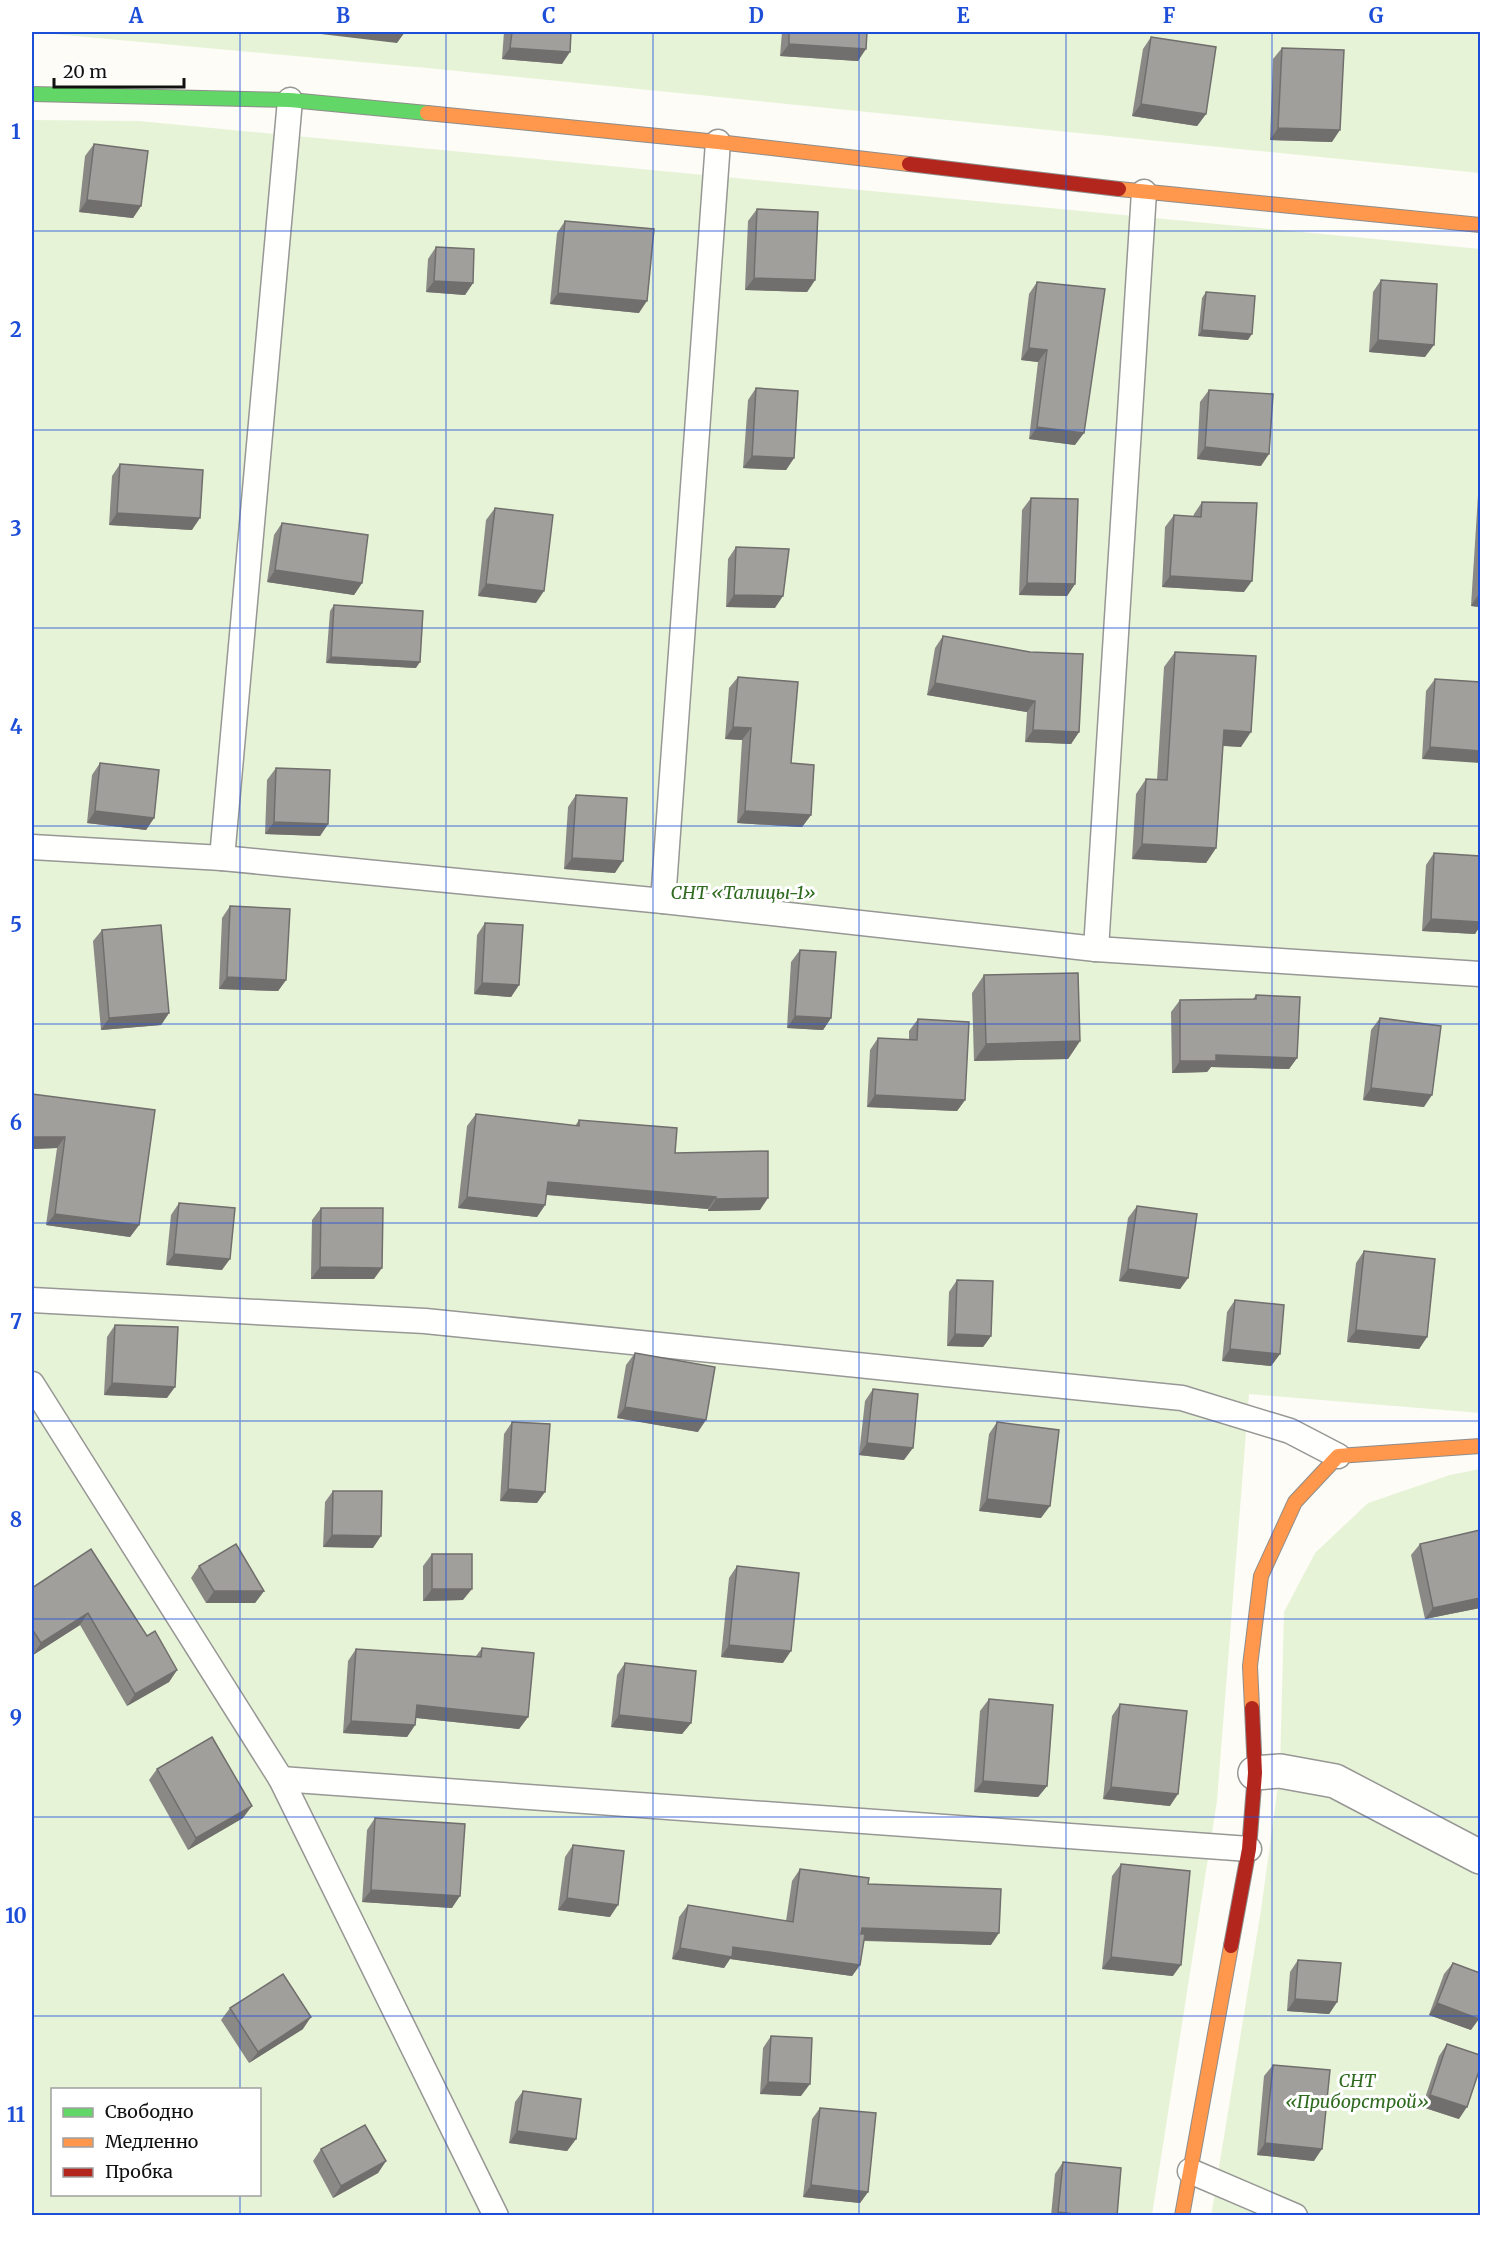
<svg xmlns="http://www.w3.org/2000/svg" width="1512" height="2247" font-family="Merriweather,serif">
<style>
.green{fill:#e7f3d7;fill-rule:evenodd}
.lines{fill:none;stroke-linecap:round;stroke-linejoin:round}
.lane-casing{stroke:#979795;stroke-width:27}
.street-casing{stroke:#979795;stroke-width:36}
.fast-casing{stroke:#8e8d8b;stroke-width:16}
.slow-casing{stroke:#8e8d8b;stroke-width:16}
.jam-casing{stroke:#8e8d8b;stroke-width:16}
.lane{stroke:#fffffe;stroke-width:24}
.street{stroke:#fffffe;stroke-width:33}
.fast{stroke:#63d668;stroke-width:14}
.slow{stroke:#ff974d;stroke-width:14}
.jam{stroke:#b3261e;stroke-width:14}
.wall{fill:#8a8986}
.shaded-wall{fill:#716f6d}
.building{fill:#a19f9c;stroke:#716f6d;stroke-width:1.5}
.grid{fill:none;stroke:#1d4ed8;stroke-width:1.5;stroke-opacity:0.55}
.labels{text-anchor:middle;stroke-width:6;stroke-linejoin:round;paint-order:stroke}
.park-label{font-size:18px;font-style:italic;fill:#2f6b1f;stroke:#fff}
.neatline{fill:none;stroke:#1d4ed8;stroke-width:2}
.grid-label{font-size:20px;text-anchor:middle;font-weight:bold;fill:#1d4ed8}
</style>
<rect width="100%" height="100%" fill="#fdfcf7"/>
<g class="green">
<path d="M32,32H1480V173L427,68Z"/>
<path d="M32,120L139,121L1480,249V1413L1249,1394L1217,1801L1152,2215L32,2216ZM52,2090H260V2194H52Z"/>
<path d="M1480,1469V2215L1211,2216L1261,1910L1280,1771L1284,1612L1315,1553L1368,1503L1450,1475Z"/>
</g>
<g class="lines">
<defs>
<g id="lane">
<path d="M32,847L222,858L663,901L1096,949L1480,974"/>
<path d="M222,858L290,100"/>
<path d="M663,901L718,142"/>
<path d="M1096,949L1144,192"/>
<path d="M32,1300L425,1321L1182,1398L1290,1431L1338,1456"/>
<path d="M32,1384L281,1779L496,2216"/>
<path d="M281,1779L1249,1849"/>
<path d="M1190,2171L1295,2216"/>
</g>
<path id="street" d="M1255,1773L1280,1771L1335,1781L1480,1857"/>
<path id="fast" d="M32,94L290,100L427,113"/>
<g id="slow">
<path d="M427,113L718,142L909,164"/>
<path d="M1119,189L1480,225"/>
<path d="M1252,1708L1250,1666L1261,1576L1295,1502L1338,1456L1480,1446"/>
<path d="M1182,2216L1231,1946"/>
</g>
<g id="jam">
<path d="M909,164L1119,189"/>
<path d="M1231,1946L1249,1849L1255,1773L1252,1708"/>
</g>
</defs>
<use href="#lane" class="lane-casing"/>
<use href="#street" class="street-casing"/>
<use href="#fast" class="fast-casing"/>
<use href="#slow" class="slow-casing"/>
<use href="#jam" class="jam-casing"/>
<use href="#lane" class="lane"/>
<use href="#street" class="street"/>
<use href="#fast" class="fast"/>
<use href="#slow" class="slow"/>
<use href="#jam" class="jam"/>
</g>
<g class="wall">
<path d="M504,32H571L562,64L502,59Z"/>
<path d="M782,32H867L858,61L780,56Z"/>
<path d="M1151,37L1206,114L1197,126L1132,116L1143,49Z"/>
<path d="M1282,48L1332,142L1270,140L1273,59Z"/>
<path d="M94,144L141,206L133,218L79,212L85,156Z"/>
<path d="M757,209L815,280L807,292L745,290L748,221Z"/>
<path d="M565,221L639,313L550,304L557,233Z"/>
<path d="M436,247L473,283L465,295L426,292L428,259Z"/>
<path d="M1381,280L1425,357L1369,352L1373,292Z"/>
<path d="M1037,282L1075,445L1029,439L1038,362L1021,360L1029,294Z"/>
<path d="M1206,292L1248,340L1198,336L1202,298Z"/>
<path d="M756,388L794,458L786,470L743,468L748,400Z"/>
<path d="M1209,390L1261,466L1197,459L1200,402Z"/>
<path d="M120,464L192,530L109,525L112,476Z"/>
<path d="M1480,464V607L1471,606Z"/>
<path d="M1031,498L1075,584L1067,596L1019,595L1022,510Z"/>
<path d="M1202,502L1244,592L1162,587L1165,527L1174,515L1193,517L1194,514Z"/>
<path d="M495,508L536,603L478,596L486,520Z"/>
<path d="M282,523L362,583L354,595L267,582L274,535Z"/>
<path d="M736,547L775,608L726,607L728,559Z"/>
<path d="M334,605L416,668L326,663L330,611Z"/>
<path d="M943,636L1079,732L1071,744L1025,742L1027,712L927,695L935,648Z"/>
<path d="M1175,652L1241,747L1223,746L1216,848L1206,863L1132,859L1136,794L1146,779L1157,780L1164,667Z"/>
<path d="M738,677L811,815L802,827L737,823L742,740L725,739L729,688Z"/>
<path d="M1435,679L1480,682L1422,759L1426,691Z"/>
<path d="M100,763L154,818L146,830L87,823L92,775Z"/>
<path d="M276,768L328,824L320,836L265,834L267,780Z"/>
<path d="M576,795L615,873L564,869L568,807Z"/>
<path d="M1434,853L1480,856V926L1475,934L1422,931L1426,865Z"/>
<path d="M230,906L286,980L278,991L219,989L222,918Z"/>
<path d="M485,923L519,985L511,997L474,994L477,935Z"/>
<path d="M102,930L169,1013L161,1025L101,1030L93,941Z"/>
<path d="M800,950L831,1018L823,1030L787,1028L791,962Z"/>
<path d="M984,975L1080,1041L1068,1059L974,1061L972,993Z"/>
<path d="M1256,995L1297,1058L1289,1069L1211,1067L1207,1072L1172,1073L1171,1012L1180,1000L1253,999Z"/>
<path d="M1380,1018L1424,1107L1363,1100L1371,1030Z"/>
<path d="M918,1019L965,1100L957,1111L867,1107L870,1050L878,1038L909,1040V1031Z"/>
<path d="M32,1094L139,1225L130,1237L46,1225L57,1148L32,1149Z"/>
<path d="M476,1114L575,1126L579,1120L675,1153L760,1210L708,1211V1209L546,1195L545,1205L537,1217L458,1208L467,1126Z"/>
<path d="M179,1203L222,1270L166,1265L171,1215Z"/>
<path d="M1137,1206L1188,1278L1180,1289L1119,1281L1128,1218Z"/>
<path d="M321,1208L374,1279H311L312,1220Z"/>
<path d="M1364,1251L1427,1337L1419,1349L1347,1342L1356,1263Z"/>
<path d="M957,1280L991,1336L983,1347L947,1346L949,1292Z"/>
<path d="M1235,1300L1280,1354L1271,1366L1222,1361L1227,1312Z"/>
<path d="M115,1325L167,1398L104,1395L107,1337Z"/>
<path d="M635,1353L698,1432L617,1418L626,1365Z"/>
<path d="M873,1389L904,1460L859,1455L865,1401Z"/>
<path d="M512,1422L537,1503L500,1501L504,1434Z"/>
<path d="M997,1422L1041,1518L979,1511L989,1434Z"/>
<path d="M333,1491L373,1548L323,1547L325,1502Z"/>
<path d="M1480,1530V1608L1425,1619L1411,1555L1420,1544Z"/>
<path d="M432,1554L463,1600L423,1601V1566Z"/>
<path d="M199,1566L264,1591L255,1603H206L191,1578Z"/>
<path d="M737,1566L783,1663L721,1657L729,1578Z"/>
<path d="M32,1588L147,1636L177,1670L169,1682L127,1706L80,1625L33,1655L32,1654Z"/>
<path d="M482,1648L528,1717L519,1729L416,1718L415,1725L407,1737L343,1733L348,1661L356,1649L476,1656Z"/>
<path d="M625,1663L691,1723L682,1734L611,1727L617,1675Z"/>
<path d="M989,1699L1047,1786L1038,1797L974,1792L980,1711Z"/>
<path d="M1120,1704L1170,1806L1103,1799L1112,1716Z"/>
<path d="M157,1769L243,1818L188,1850L149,1780Z"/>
<path d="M375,1818L452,1908L362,1902L367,1830Z"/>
<path d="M573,1845L610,1917L558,1910L565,1857Z"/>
<path d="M1121,1864L1173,1976L1102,1969L1112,1876Z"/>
<path d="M800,1869L868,1884L991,1945L864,1941L860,1965L852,1976L730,1959L724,1968L672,1959L679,1917L688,1905L786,1921L792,1881Z"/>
<path d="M1298,1960L1337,2002L1329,2014L1287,2011L1290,1972Z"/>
<path d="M1453,1963L1471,2030L1429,2015L1444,1974Z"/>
<path d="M230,2008L303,2029L249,2063L221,2020Z"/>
<path d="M771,2036L801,2096L760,2094L763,2048Z"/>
<path d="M1447,2044L1459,2119L1422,2107L1439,2056Z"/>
<path d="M1273,2065L1314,2161L1257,2155L1264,2076Z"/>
<path d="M523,2091L576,2139L567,2151L509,2143L515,2102Z"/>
<path d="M820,2108L868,2192L860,2203L803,2197L812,2119Z"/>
<path d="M321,2149L386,2161L378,2173L333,2198L313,2161Z"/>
<path d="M1063,2162L1117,2216H1051L1055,2174Z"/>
</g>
<g class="shaded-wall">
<path d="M323,32H405L397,43L321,34Z"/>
<path d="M789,44L866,49L858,61L780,56Z"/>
<path d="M510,48L570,52L562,64L502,59Z"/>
<path d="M1141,104L1206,114L1197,126L1132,116Z"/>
<path d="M1278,128L1340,130L1332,142L1270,140Z"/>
<path d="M87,200L141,206L133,218L79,212Z"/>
<path d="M754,278L815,280L807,292L745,290Z"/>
<path d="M434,281L473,283L465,295L426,292Z"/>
<path d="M558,293L647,301L639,313L550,304Z"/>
<path d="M1202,330L1252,334L1248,340L1198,336Z"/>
<path d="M1378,340L1434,345L1425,357L1369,352Z"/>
<path d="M1029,348L1047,350L1038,362L1021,360Z"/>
<path d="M1037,427L1084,433L1075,445L1029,439Z"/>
<path d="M1205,447L1269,454L1261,466L1197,459Z"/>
<path d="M752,456L794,458L786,470L743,468Z"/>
<path d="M117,513L200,518L192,530L109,525Z"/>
<path d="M275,570L362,583L354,595L267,582Z"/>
<path d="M1170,576L1252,581L1244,592L1162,587Z"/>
<path d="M1027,583L1075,584L1067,596L1019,595Z"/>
<path d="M486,584L544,591L536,603L478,596Z"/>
<path d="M1479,594H1480V607L1471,606Z"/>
<path d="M734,595L783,596L775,608L726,607Z"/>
<path d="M331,657L420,662L416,668L326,663Z"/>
<path d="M935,683L1035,701L1027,712L927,695Z"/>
<path d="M733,727L751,728L742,740L725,739Z"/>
<path d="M1033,730L1079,732L1071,744L1025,742Z"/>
<path d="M1224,730L1251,732L1241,747L1214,745Z"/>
<path d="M1430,747L1480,751V763L1422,759Z"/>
<path d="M95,811L154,818L146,830L87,823Z"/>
<path d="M745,811L811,815L802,827L737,823Z"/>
<path d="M274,822L328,824L320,836L265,834Z"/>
<path d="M1142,844L1216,848L1206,863L1132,859Z"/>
<path d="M572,858L623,861L615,873L564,869Z"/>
<path d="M1431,919L1480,922V926L1475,934L1422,931Z"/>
<path d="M227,977L286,980L278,991L219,989Z"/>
<path d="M482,983L519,985L511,997L474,994Z"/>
<path d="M169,1013L161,1025L101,1030L109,1018Z"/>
<path d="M795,1016L831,1018L823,1030L787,1028Z"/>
<path d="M1080,1041L1068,1059L974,1061L986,1044Z"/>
<path d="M1216,1055L1297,1058L1289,1069L1211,1067L1207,1072L1172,1073L1180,1061Z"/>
<path d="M1371,1088L1432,1095L1424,1107L1363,1100Z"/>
<path d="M875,1095L965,1100L957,1111L867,1107Z"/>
<path d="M32,1137H65L57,1148L32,1149Z"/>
<path d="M548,1182L716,1197L708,1209L539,1194Z"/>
<path d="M467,1197L545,1205L537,1217L458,1208Z"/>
<path d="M768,1198L760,1210L708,1211L716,1199Z"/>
<path d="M55,1214L139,1225L130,1237L46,1225Z"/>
<path d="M174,1254L230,1259L222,1270L166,1265Z"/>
<path d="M320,1267L382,1268L374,1279H311Z"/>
<path d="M1128,1269L1188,1278L1180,1289L1119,1281Z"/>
<path d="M1356,1330L1427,1337L1419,1349L1347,1342Z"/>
<path d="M955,1334L991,1336L983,1347L947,1346Z"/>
<path d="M1230,1349L1280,1354L1271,1366L1222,1361Z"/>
<path d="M112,1383L175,1387L167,1398L104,1395Z"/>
<path d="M625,1407L706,1420L698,1432L617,1418Z"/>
<path d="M867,1443L913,1448L904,1460L859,1455Z"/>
<path d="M508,1489L545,1492L537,1503L500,1501Z"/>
<path d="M987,1499L1050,1506L1041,1518L979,1511Z"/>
<path d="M332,1535L381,1536L373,1548L323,1547Z"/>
<path d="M432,1589H472L463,1600L423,1601Z"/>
<path d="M214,1591H264L255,1603H206Z"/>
<path d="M1480,1598V1608L1425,1619L1433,1608Z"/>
<path d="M88,1613L80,1625L33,1655L41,1643Z"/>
<path d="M729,1645L791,1651L783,1663L721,1657Z"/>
<path d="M177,1670L169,1682L127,1706L135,1694Z"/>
<path d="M417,1705L528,1717L519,1729L408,1717Z"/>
<path d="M619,1715L691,1723L682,1734L611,1727Z"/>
<path d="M351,1721L415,1725L407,1737L343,1733Z"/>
<path d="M983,1781L1047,1786L1038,1797L974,1792Z"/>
<path d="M1111,1787L1178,1794L1170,1806L1103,1799Z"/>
<path d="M252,1806L243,1818L188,1850L196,1838Z"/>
<path d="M371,1890L460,1896L452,1908L362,1902Z"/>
<path d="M567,1898L618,1905L610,1917L558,1910Z"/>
<path d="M862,1928L999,1933L991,1945L854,1940Z"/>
<path d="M733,1947L860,1965L852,1976L730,1959L724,1968L672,1959L680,1948Z"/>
<path d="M1111,1957L1181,1965L1173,1976L1102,1969Z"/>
<path d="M1295,1999L1337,2002L1329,2014L1287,2011Z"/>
<path d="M1437,2003L1479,2019L1471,2030L1429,2015Z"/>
<path d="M311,2017L303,2029L249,2063L258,2052Z"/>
<path d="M768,2082L810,2084L801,2096L760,2094Z"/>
<path d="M1430,2095L1467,2107L1459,2119L1422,2107Z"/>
<path d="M517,2131L576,2139L567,2151L509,2143Z"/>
<path d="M1265,2143L1322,2149L1314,2161L1257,2155Z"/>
<path d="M386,2161L378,2173L333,2198L341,2186Z"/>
<path d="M811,2185L868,2192L860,2203L803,2197Z"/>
<path d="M1058,2212L1091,2216H1056Z"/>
</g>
<g class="building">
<path d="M512,32H571L570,52L510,48Z"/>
<path d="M789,32H867L866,49L789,44Z"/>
<path d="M1151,37L1216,47L1206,114L1141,104Z"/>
<path d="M1282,48L1344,50L1340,130L1278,128Z"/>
<path d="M94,144L148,151L141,206L87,200Z"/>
<path d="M757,209L818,212L815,280L754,278Z"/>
<path d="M565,221L654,229L647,301L558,293Z"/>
<path d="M436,247L474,249L473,283L434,281Z"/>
<path d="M1381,280L1437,284L1434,345L1378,340Z"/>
<path d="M1037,282L1105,289L1084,433L1037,427L1047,350L1029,348Z"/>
<path d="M1206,292L1255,296L1252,334L1202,330Z"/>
<path d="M756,388L798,391L794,458L752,456Z"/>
<path d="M1209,390L1273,394L1269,454L1205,447Z"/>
<path d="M120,464L203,470L200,518L117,513Z"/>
<path d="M1031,498L1078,499L1075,584L1027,583Z"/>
<path d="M1202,502L1257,503L1252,581L1170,576L1174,515L1201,517Z"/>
<path d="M495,508L553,515L544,591L486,584Z"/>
<path d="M282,523L368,535L362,583L275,570Z"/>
<path d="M736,547L789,549L783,596L734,595Z"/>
<path d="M1480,575V594H1479Z"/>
<path d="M334,605L423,611L420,662L331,657Z"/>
<path d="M943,636L1030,652L1083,654L1079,732L1033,730L1035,701L935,683Z"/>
<path d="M1175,652L1256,656L1251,732L1224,730L1216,848L1142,844L1146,779L1167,780Z"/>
<path d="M738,677L798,682L791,763L814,765L811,815L745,811L751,728L733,727Z"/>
<path d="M1435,679L1480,682V751L1430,747Z"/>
<path d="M100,763L159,770L154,818L95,811Z"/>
<path d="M276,768L330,770L328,824L274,822Z"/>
<path d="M576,795L627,798L623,861L572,858Z"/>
<path d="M1434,853L1480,856V922L1431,919Z"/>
<path d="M230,906L290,909L286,980L227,977Z"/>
<path d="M485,923L523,925L519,985L482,983Z"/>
<path d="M161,925L169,1013L109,1018L102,930Z"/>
<path d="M800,950L836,952L831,1018L795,1016Z"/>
<path d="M1078,973L1080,1041L986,1044L984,975Z"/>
<path d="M1256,995L1300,997L1297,1058L1216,1055V1061H1180V1000L1256,999Z"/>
<path d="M1380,1018L1441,1026L1432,1095L1371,1088Z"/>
<path d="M918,1019L969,1022L965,1100L875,1095L878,1038L917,1040Z"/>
<path d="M32,1094L155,1110L139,1225L55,1214L65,1137H32Z"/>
<path d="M476,1114L579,1126V1120L677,1128L675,1153L768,1151V1198L716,1199V1197L548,1182L545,1205L467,1197Z"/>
<path d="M179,1203L235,1208L230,1259L174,1254Z"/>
<path d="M1137,1206L1197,1214L1188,1278L1128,1269Z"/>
<path d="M321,1208H383L382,1268L320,1267Z"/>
<path d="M1364,1251L1435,1259L1427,1337L1356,1330Z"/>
<path d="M957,1280L993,1281L991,1336L955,1334Z"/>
<path d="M1235,1300L1284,1305L1280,1354L1230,1349Z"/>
<path d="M115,1325L178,1327L175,1387L112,1383Z"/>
<path d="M635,1353L715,1367L706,1420L625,1407Z"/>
<path d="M873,1389L918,1394L913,1448L867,1443Z"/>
<path d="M512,1422L550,1424L545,1492L508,1489Z"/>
<path d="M997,1422L1059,1430L1050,1506L987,1499Z"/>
<path d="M333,1491H382L381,1536L332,1535Z"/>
<path d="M1480,1530V1598L1433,1608L1420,1544Z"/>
<path d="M236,1544L264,1591H214L199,1566Z"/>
<path d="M91,1549L147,1636L155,1631L177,1670L135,1694L88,1613L41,1643L32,1629V1588Z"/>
<rect x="432" y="1554" width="40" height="35"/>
<path d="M737,1566L799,1573L791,1651L729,1645Z"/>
<path d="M482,1648L534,1653L528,1717L417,1705L415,1725L351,1721L356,1649L481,1657Z"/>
<path d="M625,1663L696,1671L691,1723L619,1715Z"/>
<path d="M989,1699L1053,1705L1047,1786L983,1781Z"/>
<path d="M1120,1704L1187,1711L1178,1794L1111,1787Z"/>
<path d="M212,1737L252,1806L196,1838L157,1769Z"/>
<path d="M375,1818L465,1824L460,1896L371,1890Z"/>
<path d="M573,1845L624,1851L618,1905L567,1898Z"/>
<path d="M1121,1864L1190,1871L1181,1965L1111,1957Z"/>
<path d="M800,1869L869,1878L868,1884L1001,1889L999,1933L862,1928L861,1934H865L860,1965L733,1947L732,1957L680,1948L688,1905L793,1922Z"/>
<path d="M1298,1960L1341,1963L1337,2002L1295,1999Z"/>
<path d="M1453,1963L1480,1973V2015L1479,2019L1437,2003Z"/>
<path d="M283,1974L311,2017L258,2052L230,2008Z"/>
<path d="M771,2036L812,2038L810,2084L768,2082Z"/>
<path d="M1447,2044L1480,2055V2068L1467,2107L1430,2095Z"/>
<path d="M1273,2065L1330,2070L1322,2149L1265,2143Z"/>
<path d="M523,2091L581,2099L576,2139L517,2131Z"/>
<path d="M820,2108L876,2113L868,2192L811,2185Z"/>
<path d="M365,2125L386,2161L341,2186L321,2149Z"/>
<path d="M1063,2162L1121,2168L1117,2216H1091L1058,2212Z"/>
</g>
<path class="grid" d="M240,32V2090M446,32V2216M653,32V2216M859,32V2216M1066,32V2216M1272,32V2216M32,231H1480M32,430H1480M32,628H1480M32,826H1480M32,1024H1480M32,1223H1480M32,1421H1480M32,1619H1480M32,1817H1480M32,2016H1480M240,2194V2216"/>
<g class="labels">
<g class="park-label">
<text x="743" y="899">СНТ «Талицы-1»</text>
<text x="1357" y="2087">СНТ<tspan x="1357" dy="21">«Приборстрой»</tspan></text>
</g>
</g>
<rect width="1512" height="2247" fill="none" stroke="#ffffff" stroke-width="66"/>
<rect x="51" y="2088" width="210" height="108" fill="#ffffff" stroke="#a0a0a0" stroke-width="1.5"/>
<rect x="63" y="2108" width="30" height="9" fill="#63d668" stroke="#a0a0a0" stroke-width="1.5"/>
<text x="105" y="2118" font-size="18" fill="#111111">Свободно</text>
<rect x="63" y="2138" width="30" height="9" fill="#ff974d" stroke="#a0a0a0" stroke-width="1.5"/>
<text x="105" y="2148" font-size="18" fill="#111111">Медленно</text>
<rect x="63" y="2168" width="30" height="9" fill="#b3261e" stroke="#a0a0a0" stroke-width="1.5"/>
<text x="105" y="2178" font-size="18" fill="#111111">Пробка</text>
<path d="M54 78v9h130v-9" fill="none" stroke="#111111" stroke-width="3"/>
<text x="63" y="78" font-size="18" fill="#111111" stroke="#ffffff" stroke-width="4.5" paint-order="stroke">20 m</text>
<rect x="33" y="33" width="1446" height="2181" class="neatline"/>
<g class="grid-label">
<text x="136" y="23">A</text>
<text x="343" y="23">B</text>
<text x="549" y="23">C</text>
<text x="756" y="23">D</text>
<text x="963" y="23">E</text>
<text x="1169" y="23">F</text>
<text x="1376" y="23">G</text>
<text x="16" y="139">1</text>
<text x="16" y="337">2</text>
<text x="16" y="536">3</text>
<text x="16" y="734">4</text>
<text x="16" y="932">5</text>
<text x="16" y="1130">6</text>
<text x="16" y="1329">7</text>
<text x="16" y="1527">8</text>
<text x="16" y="1725">9</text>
<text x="16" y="1923">10</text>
<text x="16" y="2122">11</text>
</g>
</svg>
